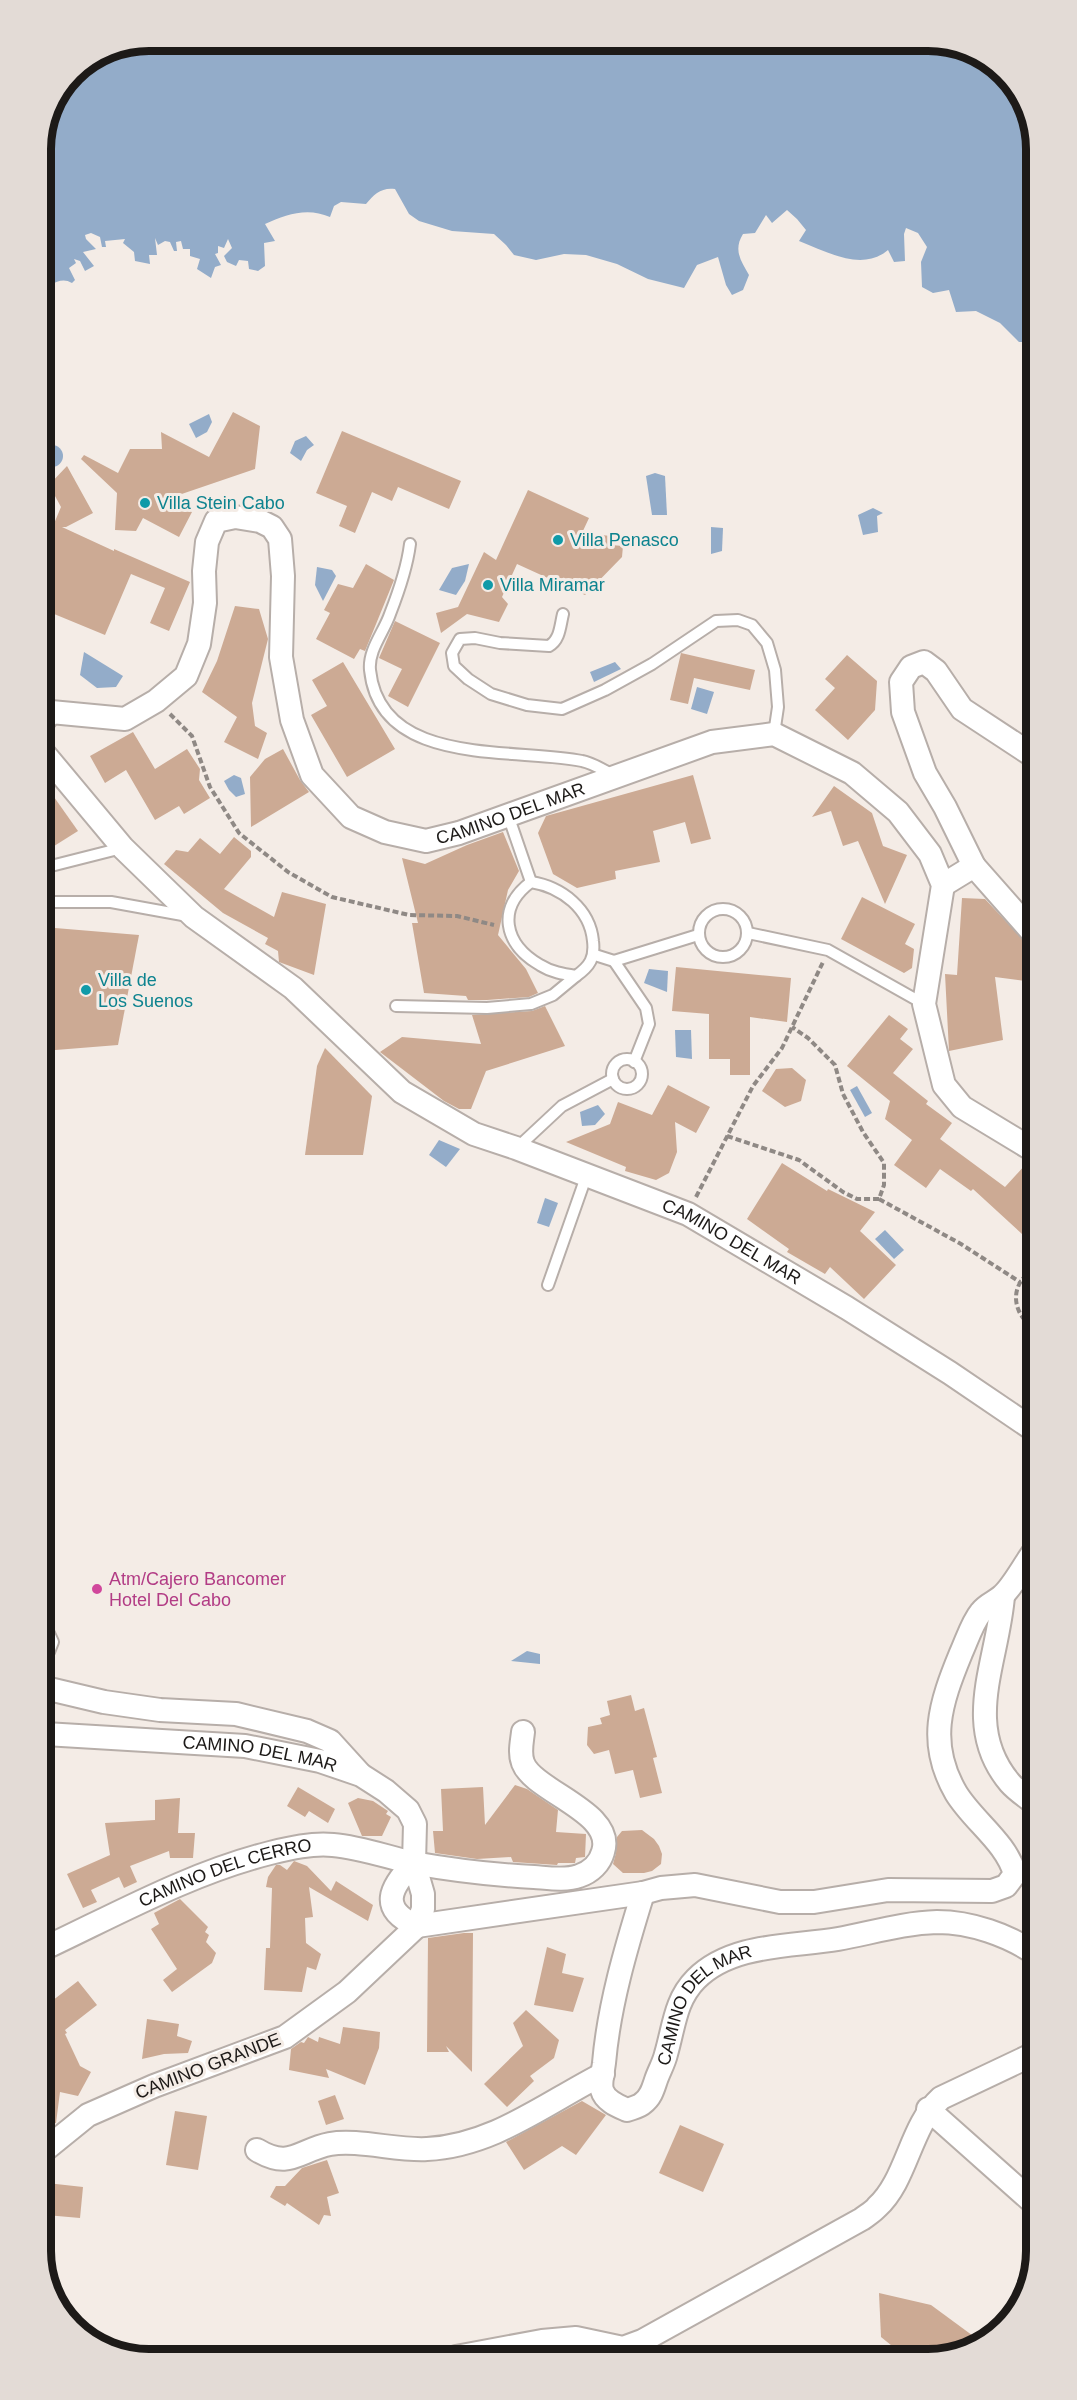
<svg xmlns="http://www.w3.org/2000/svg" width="1077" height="2400" font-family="Helvetica,sans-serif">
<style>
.water{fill:#93acc9}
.building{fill:#ccaa94}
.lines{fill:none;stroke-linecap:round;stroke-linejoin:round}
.service-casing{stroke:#b7aea9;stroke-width:14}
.minor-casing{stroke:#b7aea9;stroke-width:26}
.path{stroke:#8f8985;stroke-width:4;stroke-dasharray:6 3;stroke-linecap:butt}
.service{stroke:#fff;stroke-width:10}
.minor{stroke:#fff;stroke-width:22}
.culture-dot{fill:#0f9aa8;stroke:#f4ece6;stroke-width:2}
.hotel-dot{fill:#d1479c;stroke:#f4ece6;stroke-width:2}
.labels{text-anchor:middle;stroke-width:6;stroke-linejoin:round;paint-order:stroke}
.culture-label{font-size:18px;fill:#0d838f;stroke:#f4ece6;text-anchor:start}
.street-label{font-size:18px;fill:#1d1a18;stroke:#f4ece6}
.hotel-label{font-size:18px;fill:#b23c85;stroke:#f4ece6;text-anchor:start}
.rim{fill:none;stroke:#1d1a18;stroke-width:8}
</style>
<rect width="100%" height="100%" fill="#f4ece6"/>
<g class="water">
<path d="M149,41H936L994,63L1031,113V342H1019L1000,323L976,311L956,312L949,290L933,293L922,287L921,262L927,247L918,233L906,228L904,234L905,261L894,262L888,250C862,272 827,252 799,241L806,230L797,219L787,210L772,223L766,215L755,233L743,234C733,250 741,261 749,275L743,290L732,295L726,285L718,257L697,265L684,288L648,279L617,264L586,255L564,254L536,260L514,255L506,245L494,234L452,231L419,221L409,214L395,189C382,187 374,194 366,204L341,202L334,206L330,217C308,207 286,214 265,224L275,241L264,243L265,266L258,271L249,269L248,261L239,260L236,266L227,262L224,256L232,248L228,239L224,248L218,246V253L215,254L221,265L215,267L211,278L197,269L200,259L190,256V249H183L181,241L176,242L177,251H174L170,242L165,241L158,245L155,238L157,255H149L150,264L135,261L134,252L123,243L125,239L105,241L106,247H102L100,237L91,233L85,235L86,239L96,249L83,252L94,266L85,271L80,261L74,259L76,263L69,268L75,280L72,283C64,278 58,281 50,285L51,291H41V142L72,72L107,49Z"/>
<path d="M209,414L212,422L207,432L196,438L189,424Z"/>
<path d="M306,436L314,445L307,450L301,461L290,453L295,441Z"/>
<circle cx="52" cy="456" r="11"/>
<path d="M655,473L665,476L667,515H652L646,476Z"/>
<path d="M873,508L883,513L877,516L878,532L863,535L858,515Z"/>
<path d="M711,527L723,528L722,551L711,554Z"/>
<path d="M469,564L465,581L456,595L439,590L452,568Z"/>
<path d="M317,567L332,570L336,576L323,601L315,585Z"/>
<path d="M84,652L123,676L116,687L97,688L80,675Z"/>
<path d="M615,662L621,669L594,682L590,672Z"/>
<path d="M697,687L714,692L707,714L691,709Z"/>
<path d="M234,775L241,778L245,794L236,797L229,790L224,781Z"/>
<path d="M649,969L668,971L667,992L644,983Z"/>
<path d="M675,1030H691L692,1059L676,1057Z"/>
<path d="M857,1086L872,1113L865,1117L850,1090Z"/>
<path d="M598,1105L605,1114L595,1125L582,1126L580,1112Z"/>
<path d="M439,1140L460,1149L446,1167L429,1155Z"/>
<path d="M545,1198L558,1203L549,1227L537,1223Z"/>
<path d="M885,1230L904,1250L894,1259L875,1239Z"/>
<path d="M527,1651L540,1654V1664L511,1661Z"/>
</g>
<g class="building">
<path d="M233,412L260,426L255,469L167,499L192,512L179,537L143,518L136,531L115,530L117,493L81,459L84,455L118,473L130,449H162L161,432L209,457Z"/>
<path d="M342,431L461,481L449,509L398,487L392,501L372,492L355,533L339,526L347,506L316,493Z"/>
<path d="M67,466L93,513L66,527H62L114,551V549L190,582L169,631L150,623L165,588L131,574L105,635L42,609V552L61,507L49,485Z"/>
<path d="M528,490L589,518L582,533L611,536V545L623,546L622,557L585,595L517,564L502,597L508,604L499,622L467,614L441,633L436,613L458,607L484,552L496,560Z"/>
<path d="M366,564L394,580L365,651L360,649L354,659L316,639L330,613L324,610L338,584L353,588Z"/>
<path d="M235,606L259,609L268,639L252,703L255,726L267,733L258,759L224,742L237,717L202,692L217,661Z"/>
<path d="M395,621L440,643L408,707L388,696L402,669L379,658Z"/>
<path d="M681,653L755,670L750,690L694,678L688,704L670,700Z"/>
<path d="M847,655L877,681L875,710L848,740L815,710L835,688L825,679Z"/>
<path d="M343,662L395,749L347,777L311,715L327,706L312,680Z"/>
<path d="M133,732L155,769L187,749L200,769L199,780L210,798L184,814L179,806L155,820L126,770L105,783L90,756Z"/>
<path d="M283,749L300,780L309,792L251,827L250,777L265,759Z"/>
<path d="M693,775L711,839L691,844L685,822L653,831L660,862L615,871L616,879L577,888L553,874L538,833L546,816Z"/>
<path d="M42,780L78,831L43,853Z"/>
<path d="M834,786L872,813L883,846L907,855L885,904L858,841L843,846L831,811L812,817Z"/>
<path d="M503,832L519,871L508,890L498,935L526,969L538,993L529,997L487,1000H468L466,996L424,993L412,923H418L402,858L425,864L467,845Z"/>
<path d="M234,837L251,851V857L224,889L274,917L282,892L326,904L314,975L279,962L278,951L265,944L268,938L223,913L164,864L176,850L188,852L200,838L220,854Z"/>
<path d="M862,897L915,924L905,944L914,949L912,968L904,973L841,939Z"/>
<path d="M962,898L985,899L1028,945L1033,964V982L995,977L1003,1040L949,1051L945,974L957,975Z"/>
<path d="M43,927L139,935L118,1045L43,1051Z"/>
<path d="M676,967L791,978L787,1022L750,1017V1075H730V1059H709V1014L672,1011Z"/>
<path d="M545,1006L565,1046L486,1071L471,1109H459L444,1101L380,1052L402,1037L481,1044L472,1015L532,1011Z"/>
<path d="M889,1015L908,1029L900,1039L913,1049L893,1073L928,1101L926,1104L952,1123L940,1139L1005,1187L1026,1164L1034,1172V1245L973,1189L971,1191L940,1169L926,1188L894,1165L912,1140L885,1119L890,1101L847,1066Z"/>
<path d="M325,1048L372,1096L363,1155H305L317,1066Z"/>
<path d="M792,1068L806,1080L801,1101L785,1107L762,1091L776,1069Z"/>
<path d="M668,1085L710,1107L696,1133L675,1122L677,1152L669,1173L656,1180L625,1171L626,1167L566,1142L610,1124L618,1102L652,1115Z"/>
<path d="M782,1163L827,1191L828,1189L875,1212L860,1231L896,1265L864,1299L830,1267L825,1274L787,1252L789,1249L747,1219Z"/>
<path d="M631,1695L635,1711L644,1708L657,1757L653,1758L662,1793L640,1798L633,1770L615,1774L609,1750L594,1754L587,1745L588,1727L602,1724L600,1718L610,1715L607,1701Z"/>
<path d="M515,1785L527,1789L558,1810L556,1832L586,1834L585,1857L576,1858L575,1863H558L557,1865L513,1862L511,1857L477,1859L435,1853L433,1831H443L441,1789L483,1787L485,1825Z"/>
<path d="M298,1787L335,1809L328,1823L309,1811L305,1817L287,1806Z"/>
<path d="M180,1798L178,1833H195L193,1858H170L169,1851L130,1866L137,1882L124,1888L119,1877L91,1890L97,1902L83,1908L67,1874L110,1855L105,1823L155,1820V1800Z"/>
<path d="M358,1798L373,1801L388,1811L386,1814L391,1817L382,1836H362L348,1803Z"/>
<path d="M642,1830L654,1839L659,1846L662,1854L661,1864L652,1871L644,1873H623L613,1864L616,1853L617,1837L622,1831Z"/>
<path d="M294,1861L307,1866L331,1891L336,1881L373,1905L368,1921L309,1887L313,1917L305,1918L306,1943L321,1954L316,1970L307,1967L302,1992L264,1990L266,1948H270L272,1888L266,1887L268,1877L276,1865H280L287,1870Z"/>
<path d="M180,1899L208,1927L205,1932L209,1935L206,1942L216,1953L212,1963L172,1992L163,1980L177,1969L151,1929L159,1924L154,1913Z"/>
<path d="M464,1933H473L472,2072L446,2046L449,2052H427L428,1938Z"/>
<path d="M547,1947L566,1954L562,1973L584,1978L573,2012L534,2005Z"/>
<path d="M78,1981L97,2005L65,2030L67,2033L65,2034L80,2066L91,2072L78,2096L60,2092L56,2123L46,2124V2019L55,2012L48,2004Z"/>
<path d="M526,2010L559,2040L554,2058L530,2076L534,2081L507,2107L484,2084L523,2046L513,2023Z"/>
<path d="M147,2019L179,2024L177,2036L192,2041L188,2053L164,2054L142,2059Z"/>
<path d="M343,2027L380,2032L379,2048L365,2085L326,2069L329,2078L289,2070L291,2049L301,2042L304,2043L308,2037L318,2042L319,2037L340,2044Z"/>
<path d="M335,2095L344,2119L326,2125L318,2101Z"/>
<path d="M582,2101L606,2115L576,2155L562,2146L524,2170L506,2142Z"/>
<path d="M175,2111L207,2116L198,2170L166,2165Z"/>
<path d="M680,2125L724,2144L703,2192L659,2173Z"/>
<path d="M327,2160L339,2193L327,2197L331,2216L324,2215L319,2225L287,2203L285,2206L270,2197L276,2186H285L302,2168Z"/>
<path d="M47,2183L83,2187L80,2218L46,2215Z"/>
<path d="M879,2293L931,2305L980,2341L964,2354H902L881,2337Z"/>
</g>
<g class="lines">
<defs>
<g id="service">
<path d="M410,544C407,568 399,591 390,614C384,632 368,650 370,670C380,768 514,747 582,761C593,763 605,771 615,776"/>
<path d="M563,614C560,626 560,640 549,646L500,643L475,638L460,639L452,653L454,666L468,679L491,694L527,705L562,709L605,690L652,664L716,621L738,620L752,625L767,643L775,670L778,707L774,734"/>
<path d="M508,815L531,882"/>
<path d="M43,868L122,848"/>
<path d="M531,882C562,887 590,909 593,941C595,958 590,966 576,976C563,974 551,972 540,965C504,944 496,908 531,882Z"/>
<path d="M43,902H111L188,916"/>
<circle cx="723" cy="933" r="24"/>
<path d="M748,933L828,950L924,1004"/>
<path d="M595,955L614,961L698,935"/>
<path d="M614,961L646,1008L649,1024L634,1062"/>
<path d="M396,1006L487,1008L531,1004L553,995L576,976"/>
<circle cx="627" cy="1074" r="15"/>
<path d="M517,1148L562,1106L613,1079"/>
<path d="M548,1285L586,1177"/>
<path d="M45,1625L53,1642L49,1652L45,1653"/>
</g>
<g id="minor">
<path id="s1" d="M42,723L51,712L125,719L156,701L186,676L199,644L205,603L204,571L207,542L216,521L235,517L260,521L272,527L280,539L283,576L281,657L292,720L312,775L351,817L385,832L426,841L459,833L712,742L774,734L852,773L898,812L930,854L943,885L924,1004L944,1085L962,1107L1033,1150"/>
<path id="s2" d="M42,751L123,848L194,917L293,988L402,1092L474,1134L516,1148L688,1214L847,1308L950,1373L1034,1430"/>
<path d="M974,866L945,807L925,773L903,712L901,682L911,667L924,662L936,671L962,709L1032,755"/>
<path d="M943,885L974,866L1033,933"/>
<path d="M1003,1596C998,1662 961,1725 1010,1783C1017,1791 1027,1797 1035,1804"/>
<path d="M45,1688L104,1702L160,1710L236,1714L307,1731L330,1741L360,1774"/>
<path id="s3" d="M45,1734L245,1746L320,1761L361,1775L386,1791L408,1810L415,1824L414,1863L423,1894V1909L417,1926L347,1992L285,2037L154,2086L88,2115L46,2149"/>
<path d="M414,1863C390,1887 378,1909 417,1926L643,1893L661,1888L695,1885L780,1902H814L888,1890L992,1891L1006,1886L1015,1874C1006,1842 973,1821 956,1793C927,1743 940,1704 961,1653C967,1640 972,1623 981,1612C987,1604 996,1602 1003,1595C1014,1585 1025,1563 1035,1550"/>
<path id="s4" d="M643,1893C626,1948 609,2005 604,2063C603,2071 600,2083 602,2090C605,2101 618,2106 627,2110C632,2108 639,2107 643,2103C651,2097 653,2089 656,2080C659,2071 664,2063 666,2054C674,2027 675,2000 696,1979C732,1943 791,1947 838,1939C871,1933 903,1923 937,1922C971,1922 1008,1935 1036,1954"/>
<path id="s5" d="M45,1948C119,1913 191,1873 270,1853C290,1848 312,1843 333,1845C359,1847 387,1857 413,1863C452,1870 494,1875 534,1877C548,1878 566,1881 579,1876C591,1872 600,1863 603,1852C616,1812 534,1792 523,1763C519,1753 522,1742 523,1732"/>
<path d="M928,2109L1036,2205"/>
<path d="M257,2150C290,2170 299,2150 330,2144C358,2139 398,2151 427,2149C493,2146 546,2103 603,2074"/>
<path d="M456,2357L542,2341L576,2338L623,2348L642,2341L862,2219C867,2215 873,2212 877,2207C907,2180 910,2126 941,2098L1036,2053"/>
</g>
</defs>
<use href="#service" class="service-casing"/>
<use href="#minor" class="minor-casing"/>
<g class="path">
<path d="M170,714L192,736L210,787L239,833L288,872L332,897L409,915L457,916L494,925"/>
<path d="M727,1136L799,1160L843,1192L857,1199H879L884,1185V1163L863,1132L843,1094L835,1065L808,1038L792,1027"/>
<path d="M696,1197L753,1086L782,1048L823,962"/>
<path d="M879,1199L961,1244L1020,1282"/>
<path d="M1034,1269C1009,1284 1011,1313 1034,1328"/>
</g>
<use href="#service" class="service"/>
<use href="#minor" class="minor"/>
</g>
<g class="culture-dot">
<circle cx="145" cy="503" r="6"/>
<circle cx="558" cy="540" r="6"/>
<circle cx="488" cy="585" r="6"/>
<circle cx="86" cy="990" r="6"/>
</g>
<circle class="hotel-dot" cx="97" cy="1589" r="6"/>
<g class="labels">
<g class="culture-label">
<text x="157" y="509">Villa Stein Cabo</text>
<text x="570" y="546">Villa Penasco</text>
<text x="500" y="591">Villa Miramar</text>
<text x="98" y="986">Villa de<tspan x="98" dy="21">Los Suenos</tspan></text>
</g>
<g class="street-label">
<text dy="6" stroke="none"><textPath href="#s1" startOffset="862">CAMINO DEL MAR</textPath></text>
<text dy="6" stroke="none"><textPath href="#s2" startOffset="861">CAMINO DEL MAR</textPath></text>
<text dy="6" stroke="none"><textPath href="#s3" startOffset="216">CAMINO DEL MAR</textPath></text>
<text dy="6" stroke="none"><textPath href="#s5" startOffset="196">CAMINO DEL CERRO</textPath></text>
<text dy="6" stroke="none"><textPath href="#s4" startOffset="374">CAMINO DEL MAR</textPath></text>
<text transform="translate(208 2066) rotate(-21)" y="6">CAMINO GRANDE</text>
</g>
<g class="hotel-label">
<text x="109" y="1585">Atm/Cajero Bancomer<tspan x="109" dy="21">Hotel Del Cabo</tspan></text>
</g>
</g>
<path d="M0 0H1077V2400H0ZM149 51H928A98 98 0 0 1 1026 149V2251A98 98 0 0 1 928 2349H149A98 98 0 0 1 51 2251V149A98 98 0 0 1 149 51Z" fill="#e3dbd6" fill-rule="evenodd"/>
<path class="rim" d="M149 51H928A98 98 0 0 1 1026 149V2251A98 98 0 0 1 928 2349H149A98 98 0 0 1 51 2251V149A98 98 0 0 1 149 51Z"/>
</svg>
